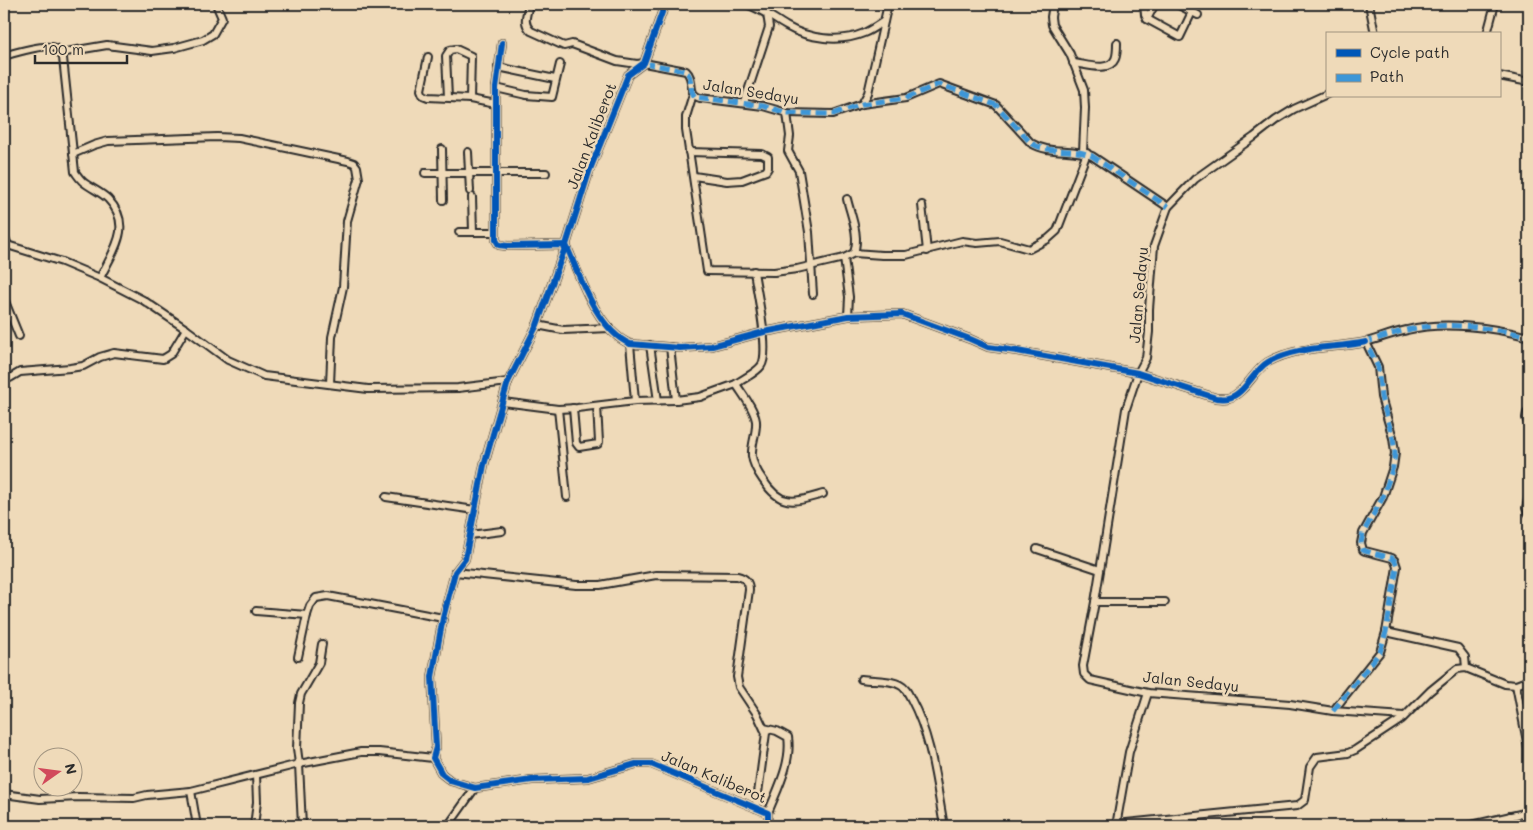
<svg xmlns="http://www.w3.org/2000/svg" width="1533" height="830" font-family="Mali,sans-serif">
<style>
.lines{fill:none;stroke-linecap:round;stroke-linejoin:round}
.minor-casing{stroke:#2b2b2b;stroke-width:10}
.minor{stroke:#efdab9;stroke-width:6}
.quiet{stroke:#3c96d7;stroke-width:5;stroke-dasharray:10 5;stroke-linecap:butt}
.cycleway-casing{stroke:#efdab9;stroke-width:9}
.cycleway{stroke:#0057b8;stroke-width:6}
.labels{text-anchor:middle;stroke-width:5;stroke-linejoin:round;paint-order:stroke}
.street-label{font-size:15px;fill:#2b2b2b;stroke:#efdab9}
</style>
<rect width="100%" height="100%" fill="#efdab9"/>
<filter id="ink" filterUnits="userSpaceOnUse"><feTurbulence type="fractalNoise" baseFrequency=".02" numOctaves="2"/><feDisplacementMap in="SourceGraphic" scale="10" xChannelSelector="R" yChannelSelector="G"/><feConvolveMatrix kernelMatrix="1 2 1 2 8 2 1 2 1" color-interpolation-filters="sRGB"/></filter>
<g filter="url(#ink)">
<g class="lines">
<defs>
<g id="minor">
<path d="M529,4C527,14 522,23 531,31L564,46L572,44L617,61L637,64L644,63L686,71C696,80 686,94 700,98L763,106L787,113L833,114L862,104L906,98L939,84L996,105L1031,143C1050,155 1073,147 1092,156L1168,207"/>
<path d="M665,4L644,63L628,75L589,172L566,245L537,325L508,382L484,465L465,559L455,572L443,618L432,677L436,747L433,758L442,774L451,781L475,788L532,780L588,778L636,764H651L768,813V826"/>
<path d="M746,4C763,10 771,17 786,26C808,39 840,43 864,33C871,30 878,25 884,21"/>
<path d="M1053,4L1051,17L1052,25L1070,54L1084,90L1085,108L1083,152"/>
<path d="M1144,4L1145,15L1147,19L1180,37L1192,12"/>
<path d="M1177,4L1198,15"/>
<path d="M1369,4L1375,34"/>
<path d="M1147,19L1155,4"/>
<path d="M1487,34L1495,4"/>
<path d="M502,43L496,88V240L499,245L508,246L566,245C580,276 597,330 630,344L680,348L712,346L764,332L848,316L902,314L970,339L988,347L1017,351L1138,373L1216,398C1220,398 1225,399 1228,398C1244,395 1254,370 1268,362C1299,345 1333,349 1366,342"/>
<path d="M60,53L107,45L152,51L174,48L203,40L213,34L222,18L216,4"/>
<path d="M4,56C14,53 46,43 55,48C59,50 61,54 63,58L75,172C78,176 81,181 86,184C93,189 102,193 108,199C134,226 113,251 100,278"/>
<path d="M428,57L421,90L423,95L428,97L470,99L496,104"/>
<path d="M1073,63C1085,64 1109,73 1115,59C1117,55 1117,48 1117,43"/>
<path d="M498,67L555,79"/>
<path d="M1499,76L1529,82"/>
<path d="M496,88L526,95L552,97L560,64"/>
<path d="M693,94L686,117V130L707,271L774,272L797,269L844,258L849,297L848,316"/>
<path d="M1327,94L1294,109L1276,120L1254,137L1195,179L1168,207L1154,246L1149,309V332L1146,358L1138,373L1126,409L1095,602L1083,666L1084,674L1090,680L1148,693L1290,704L1333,711L1404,716"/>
<path d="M448,97L446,56L450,50L456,49L471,56L470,99"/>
<path d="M744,103L769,27L767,14"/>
<path d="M862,104L868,93L888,4"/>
<path d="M787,113L790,136L788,151L799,171L809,232L813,294"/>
<path d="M442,149L443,200"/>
<path d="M468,152L470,191"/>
<path d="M689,152L762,154L768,157V168L766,171L742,180L727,181L694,176"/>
<path d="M73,154L94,145L108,141L217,137L239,138L348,161L354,163L357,167L359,179L347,221L343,287L332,337L330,384"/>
<path d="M425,173H546"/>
<path d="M472,197L473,232"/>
<path d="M847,199C851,216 860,235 854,253"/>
<path d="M922,205L927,251"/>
<path d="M459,232H496"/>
<path d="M4,235L8,245"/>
<path d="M4,244L62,262L100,278L143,300L186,329L228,360L264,376L368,389L458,388L508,382"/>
<path d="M844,258L854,253L882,255H906L962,241L977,243L1000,241L1029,249L1048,239L1057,231L1087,153"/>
<path d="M4,299L19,336"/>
<path d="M537,325L563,330L610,328"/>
<path d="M630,344L635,401"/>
<path d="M650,345L658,401"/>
<path d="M670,347L676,400"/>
<path d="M10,378L20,372L70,368L83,366L100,357L114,353L163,359L171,354L186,329"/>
<path d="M736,384C744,378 756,373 761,366C771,353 756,288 754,271"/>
<path d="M503,402L558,409L577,408L635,401L676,400L700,397L736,384C743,395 754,408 756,421C757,433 751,444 752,456C753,465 758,473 763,480C781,508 795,502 823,494"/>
<path d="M573,408L576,443L579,447L598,444L599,442L597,406"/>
<path d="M558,409L567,497"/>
<path d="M1529,412L1527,413L1526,418L1529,426"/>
<path d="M1529,495L1526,508L1529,514"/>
<path d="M386,497L475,510"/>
<path d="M470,535L502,531"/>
<path d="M1037,549L1100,570"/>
<path d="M455,572L576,585H600L656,575L737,576C746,578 749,582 749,590L737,677L739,687L757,714L766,733L756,808"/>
<path d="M1095,602H1165"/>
<path d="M256,611L307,615L310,606L316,598L328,596L443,618"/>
<path d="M1386,632L1458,648L1465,657L1466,668"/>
<path d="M298,657L307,615"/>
<path d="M861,679C873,681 889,679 900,685C906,688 908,693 911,699C932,738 936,783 944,826"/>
<path d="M1516,685L1529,752"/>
<path d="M1333,711L1380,652L1386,632L1397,567L1395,561L1392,558L1365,551L1363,550L1361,543L1363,533L1383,497L1393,467L1395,453L1393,438L1381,397L1378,367L1366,342C1380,338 1393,333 1407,330C1443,321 1493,327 1529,337"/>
<path d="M764,728L777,731L788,737C792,763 777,790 768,813"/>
<path d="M191,791L197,826"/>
<path d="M4,794L40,799L78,797L134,798L147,795L191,791L299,764L297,748L299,703L301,694L319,663L322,644"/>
<path d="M1510,816L1512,826"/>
<path d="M1116,824L1297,806L1305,800L1310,767L1317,757L1348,753L1355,750L1402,719L1430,691L1457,669L1466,668L1505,684L1516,685L1529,680"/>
<path d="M254,826L257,802L256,775"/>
<path d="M302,826L299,764L361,752H379L433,758"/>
<path d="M448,826L475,788"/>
<path d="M1116,826L1129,752L1148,693"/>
<path d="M1467,826L1529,812"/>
</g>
</defs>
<use href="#minor" class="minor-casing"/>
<use href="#minor" class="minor"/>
<g class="quiet">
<path d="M644,63L686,71C694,79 688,89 695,97L763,106L787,113L833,114L862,104L906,98L939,84L996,105L1031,143C1050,155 1073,147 1092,156L1168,207"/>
<path d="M1333,711L1380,652L1386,632L1397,567L1395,561L1392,558L1365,551L1363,550L1361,543L1363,533L1383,497L1393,467L1395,453L1393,438L1381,397L1378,367L1366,342C1380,338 1393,333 1407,330C1443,321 1493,327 1529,337"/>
</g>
<defs>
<g id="cycleway">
<path d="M665,4L644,63L628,75L589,172L566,245L537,325L508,382L484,465L465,559L455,572L443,618L432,677L436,747L433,758L442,774L451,781L475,788L532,780L588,778L636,764H651L768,813V826"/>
<path d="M502,43L496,88V240L499,245L508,246L566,245C580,276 597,330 630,344L680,348L712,346L764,332L848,316L902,314L970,339L988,347L1017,351L1138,373L1216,398C1220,398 1225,399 1228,398C1244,395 1254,370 1268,362C1299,345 1333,349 1366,342"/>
</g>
</defs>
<use href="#cycleway" class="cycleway-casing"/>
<use href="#cycleway" class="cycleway"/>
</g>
</g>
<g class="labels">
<g class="street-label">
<text transform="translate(751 92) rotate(9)" y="5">Jalan Sedayu</text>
<text transform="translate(592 136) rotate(-69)" y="5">Jalan Kaliberot</text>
<text transform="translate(1139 295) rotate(-85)" y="5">Jalan Sedayu</text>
<text transform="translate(1191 682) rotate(6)" y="5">Jalan Sedayu</text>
<text transform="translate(714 777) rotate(23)" y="5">Jalan Kaliberot</text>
</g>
</g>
<rect width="1533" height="830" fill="none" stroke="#efdab9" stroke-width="20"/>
<rect x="10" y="10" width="1513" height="810" fill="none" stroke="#2b2b2b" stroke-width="2" filter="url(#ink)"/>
<rect x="1326" y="32" width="175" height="65" fill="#efdab9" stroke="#a19480"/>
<rect x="1336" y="49" width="25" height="8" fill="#0057b8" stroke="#a19480"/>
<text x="1370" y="58" font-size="15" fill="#2b2b2b">Cycle path</text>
<rect x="1336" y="74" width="25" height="8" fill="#3c96d7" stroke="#a19480"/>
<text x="1370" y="82" font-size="15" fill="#2b2b2b">Path</text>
<g transform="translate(58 772) rotate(76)"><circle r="24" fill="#efdab9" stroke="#a19480"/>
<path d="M0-4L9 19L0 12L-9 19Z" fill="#d1495b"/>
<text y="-8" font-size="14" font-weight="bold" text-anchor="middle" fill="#2b2b2b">N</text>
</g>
<path d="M35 55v8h92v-8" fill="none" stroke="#2b2b2b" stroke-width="2.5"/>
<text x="42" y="55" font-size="15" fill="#2b2b2b" stroke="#efdab9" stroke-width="4" paint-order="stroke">100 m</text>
</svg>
